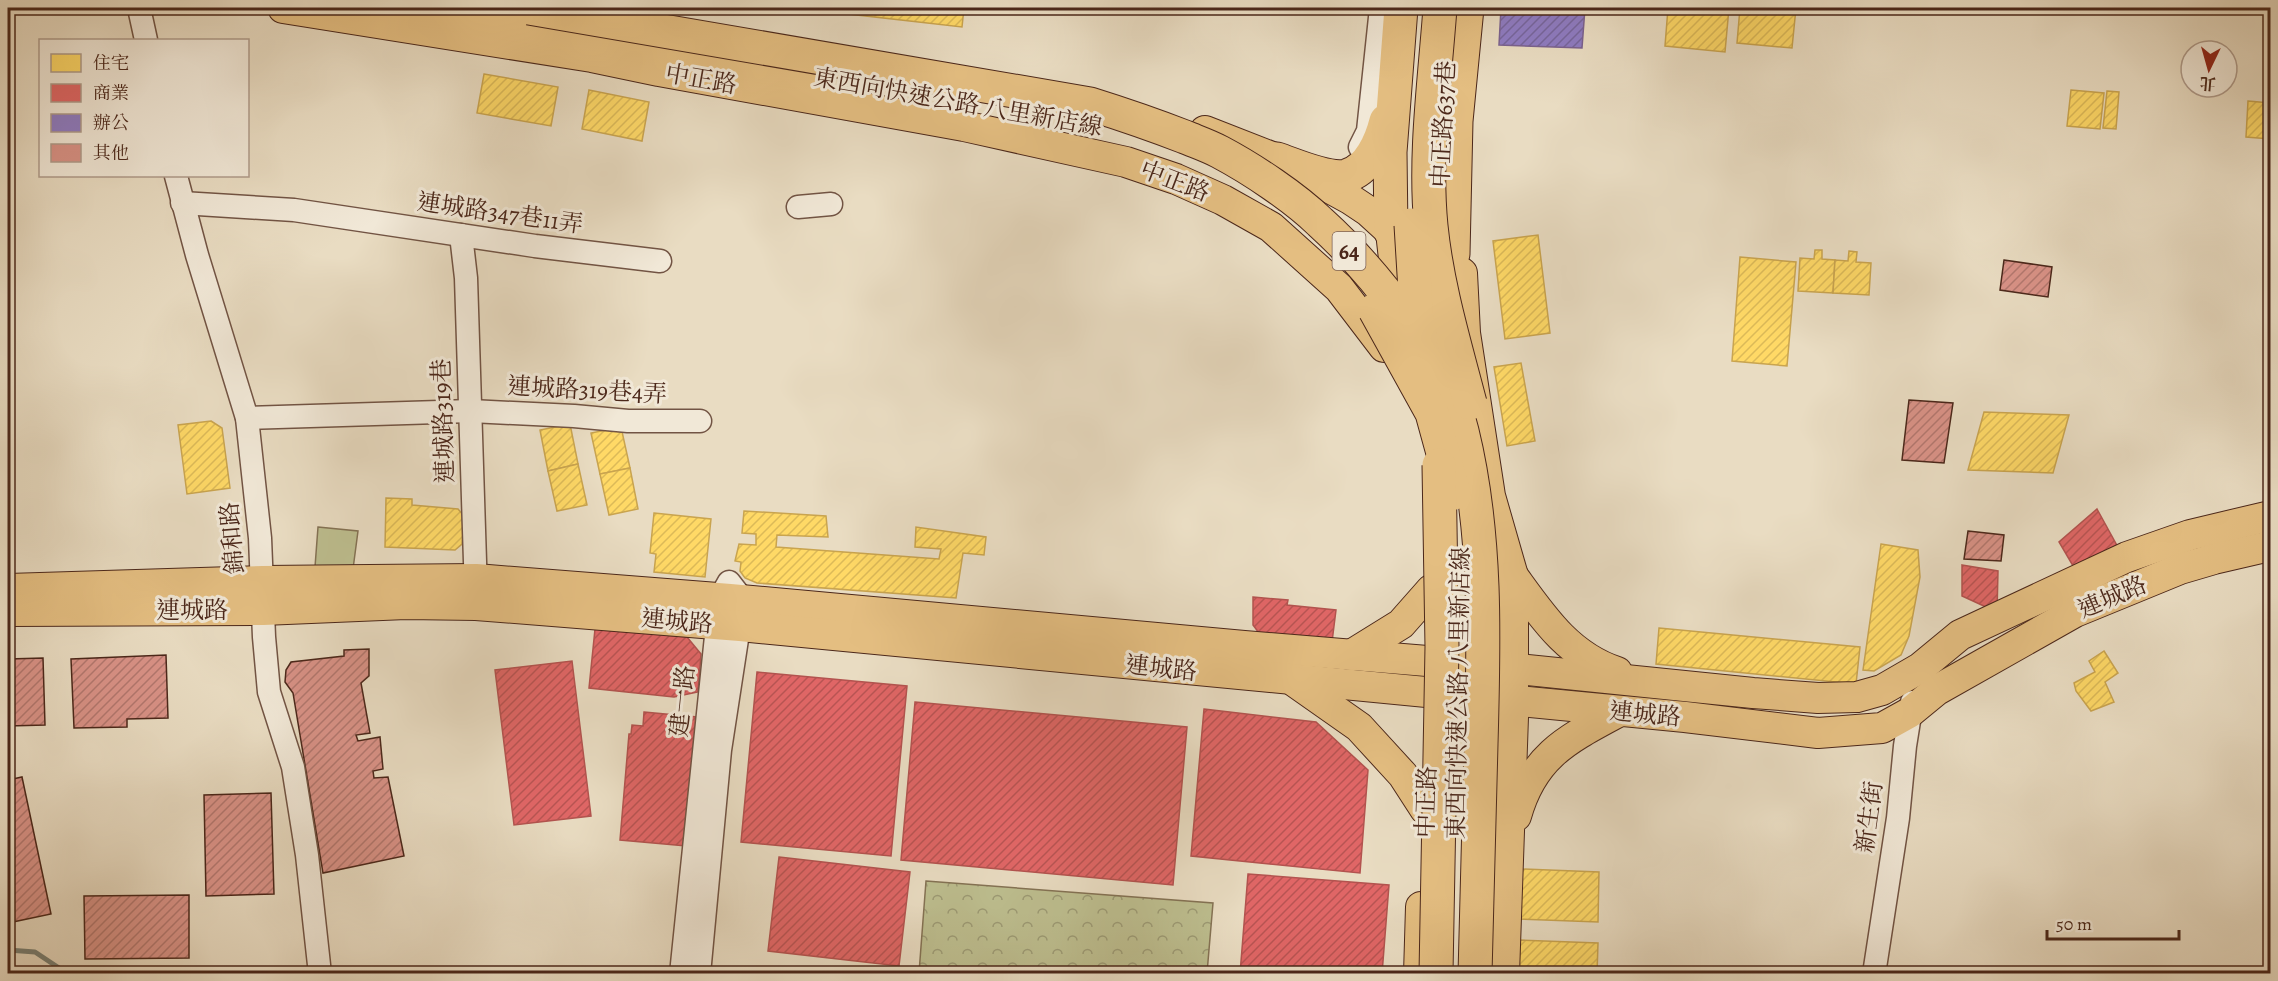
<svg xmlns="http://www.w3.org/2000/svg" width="2278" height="981" font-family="Alegreya,'Noto Serif TC',serif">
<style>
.grass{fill:#bdbe8f;stroke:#847254;stroke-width:1.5}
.forest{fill:url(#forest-crowns);stroke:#847254;stroke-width:1.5}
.homes{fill:url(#homes-hatch);stroke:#c9a44f;stroke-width:1.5}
.shops{fill:url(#shops-hatch);stroke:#b3534f;stroke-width:1.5}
.offices{fill:url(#offices-hatch);stroke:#7a6290;stroke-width:1.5}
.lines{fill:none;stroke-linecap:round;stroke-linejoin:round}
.stream{stroke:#798075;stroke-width:5}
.building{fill:url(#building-hatch);stroke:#4b271a;stroke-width:1.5}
.minor-casing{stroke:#725444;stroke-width:25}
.major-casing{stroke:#4b271a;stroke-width:32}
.highway-casing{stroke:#4b271a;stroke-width:35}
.minor{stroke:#f1e8d7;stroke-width:22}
.major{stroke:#e4be81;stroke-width:30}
.highway{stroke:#e4be81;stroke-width:33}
.highway-bridge-casing{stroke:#4b271a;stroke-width:35;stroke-linecap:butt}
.highway-bridge{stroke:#e4be81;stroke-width:33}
.labels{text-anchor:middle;stroke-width:6;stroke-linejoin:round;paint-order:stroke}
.shield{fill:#f1e8d7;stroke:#7d6153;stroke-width:1.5}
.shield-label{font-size:22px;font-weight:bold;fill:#4b271a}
.street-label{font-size:24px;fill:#4b271a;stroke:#f1e8d7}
</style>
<defs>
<pattern id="forest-crowns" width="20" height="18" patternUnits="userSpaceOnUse" patternTransform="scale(1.5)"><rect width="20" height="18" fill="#bdbe8f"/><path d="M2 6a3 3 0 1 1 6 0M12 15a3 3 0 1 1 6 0" fill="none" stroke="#9c9a74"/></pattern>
<pattern id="homes-hatch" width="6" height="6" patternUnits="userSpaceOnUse" patternTransform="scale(1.5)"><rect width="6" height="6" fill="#ffd966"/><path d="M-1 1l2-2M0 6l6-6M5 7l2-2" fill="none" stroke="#dcba58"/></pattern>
<pattern id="shops-hatch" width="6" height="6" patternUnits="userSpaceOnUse" patternTransform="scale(1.5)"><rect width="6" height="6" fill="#e06666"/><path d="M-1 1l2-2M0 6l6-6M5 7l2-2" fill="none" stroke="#b85453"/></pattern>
<pattern id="offices-hatch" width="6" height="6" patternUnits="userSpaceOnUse" patternTransform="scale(1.5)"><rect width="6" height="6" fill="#8e7cc3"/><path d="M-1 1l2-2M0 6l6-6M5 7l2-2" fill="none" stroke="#76669e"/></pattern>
<pattern id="building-hatch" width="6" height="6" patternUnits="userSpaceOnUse" patternTransform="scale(1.5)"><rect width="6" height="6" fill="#d99287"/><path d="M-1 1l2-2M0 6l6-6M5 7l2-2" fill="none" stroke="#b2776e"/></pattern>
</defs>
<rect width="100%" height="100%" fill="#e9dcc2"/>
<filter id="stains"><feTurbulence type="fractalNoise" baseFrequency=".00333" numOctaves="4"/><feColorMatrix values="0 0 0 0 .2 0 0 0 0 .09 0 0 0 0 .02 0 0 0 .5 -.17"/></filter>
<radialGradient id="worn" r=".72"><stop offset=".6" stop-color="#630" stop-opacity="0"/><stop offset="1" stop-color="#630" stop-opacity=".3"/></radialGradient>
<path class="grass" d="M318,527L358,531L353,569L315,567Z"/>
<path class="forest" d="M926,881L1213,903L1207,973H919Z"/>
<g class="homes">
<path d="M823,8H964L962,27L822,11Z"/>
<path d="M1668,8H1729L1725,52L1665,46Z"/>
<path d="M1740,8H1796L1792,48L1737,43Z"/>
<path d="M484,74L558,87L551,126L477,113Z"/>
<path d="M589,90L649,102L642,141L582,129Z"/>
<path d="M2071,90L2104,93L2100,129L2067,126Z"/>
<path d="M2107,91L2119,92L2116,129L2103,128Z"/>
<path d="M2248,101L2270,103V139L2246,137Z"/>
<path d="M1538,235L1550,333L1505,339L1493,241Z"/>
<path d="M1815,250H1822V259L1835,260L1833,293L1798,291L1800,258L1814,259Z"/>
<path d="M1849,251L1857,252L1856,262L1871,263L1869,295L1833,293L1835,260L1848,261Z"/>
<path d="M1740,257L1796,262L1787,366L1732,361Z"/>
<path d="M1521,363L1535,441L1507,446L1494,367Z"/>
<path d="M1984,412L2069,415L2053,473L1968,470Z"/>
<path d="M211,421L222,428L230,488L187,494L178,425Z"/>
<path d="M570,424L578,464L548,471L540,430Z"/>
<path d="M621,427L630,468L600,474L591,433Z"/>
<path d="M578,464L587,505L557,511L548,471Z"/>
<path d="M630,468L638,509L609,515L600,474Z"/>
<path d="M386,498L412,499V505L458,509L465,517L462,544L455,550L385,547Z"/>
<path d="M744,511L826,516L828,537L777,535L776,547L939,559L941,549L915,547L916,527L986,537L984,555L963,553L956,598L757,583L745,578L740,571L741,562L735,561L739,544L756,545V534L742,533Z"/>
<path d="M654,513L711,519L705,577L654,572L656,554L650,553Z"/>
<path d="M1881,544L1918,550L1920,577L1909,636L1901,655L1874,671L1863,670Z"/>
<path d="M1659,628L1860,647L1856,684L1656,664Z"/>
<path d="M2104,651L2118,673L2105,682L2114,702L2091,711L2076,691L2074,683L2095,672L2089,661Z"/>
<path d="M1522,869L1599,872L1598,922L1520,919Z"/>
<path d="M1520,940L1598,943L1597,974H1519Z"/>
</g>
<g class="shops">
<path d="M2097,509L2120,551L2076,571L2059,542Z"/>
<path d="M1962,565L1998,571L1997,612L1962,596Z"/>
<path d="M1253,597L1288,600L1287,605L1336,610L1332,642L1259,633L1253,625Z"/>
<path d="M595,629L687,637L701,654L698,692L674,697L589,688Z"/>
<path d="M572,661L591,816L514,825L495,670Z"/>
<path d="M757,672L907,686L891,856L741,842Z"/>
<path d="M915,702L1187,727L1173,885L901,860Z"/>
<path d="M1204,709L1316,722L1368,770L1360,873L1191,856Z"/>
<path d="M644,712L697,717L686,846L620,840L629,734H631L632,725L643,726Z"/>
<path d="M779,857L910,872L899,966L768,951Z"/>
<path d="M1248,874L1389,885L1382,974H1240Z"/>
</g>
<path class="offices" d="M1501,8H1585L1582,48L1499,45Z"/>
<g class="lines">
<path class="stream" d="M8,950L35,952L68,974"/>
</g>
<g class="building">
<path d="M2004,260L2052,267L2048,297L2000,290Z"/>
<path d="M1909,400L1953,403L1944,463L1902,460Z"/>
<path d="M1968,531L2004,535L2001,561L1964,559Z"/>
<path d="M369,649V676L361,683L370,733L356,735L358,741L380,737L383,769L373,771L374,778L388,777L404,856L323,873L293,693L285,682L286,670L291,662L344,656V650Z"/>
<path d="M166,655L168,718L127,719V727L74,728L71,659Z"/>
<path d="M43,658L45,725L8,726V659Z"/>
<path d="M22,777L51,914L8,923V780Z"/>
<path d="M271,793L274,894L206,896L204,795Z"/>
<path d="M189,895V958L85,959L84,896Z"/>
</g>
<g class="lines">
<defs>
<g id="minor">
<path d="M139,8L146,40"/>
<path d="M1360,147L1368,131L1381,8"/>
<path d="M176,176L197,255L247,418L260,538L264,637L269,692L293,767L307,855L320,974"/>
<path d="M182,203L294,210L535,246L660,261"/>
<path d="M798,207L831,204"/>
<path d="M461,235L466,278L476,593"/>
<path d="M247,418L471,411L574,416L628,421H700"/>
<path d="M681,974L720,598L729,582L743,600L720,750L699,974"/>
<path d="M1874,974L1898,818L1905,746L1912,702"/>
</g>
<g id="major">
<path d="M283,8L592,57L659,71L964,126L1126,162L1176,179L1223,200L1271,227L1339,288L1384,347"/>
<path d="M1205,131L1277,159L1350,199L1368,211L1391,232L1401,246"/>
<path d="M1391,232L1401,321"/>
<path d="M1462,273L1465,333L1490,496L1513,576V717L1504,974"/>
<path d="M1513,576C1542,616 1568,656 1617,672"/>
<path d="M8,589L263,581L476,579L730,599L1244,646L1488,666L1753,693L1818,698L1857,697L1882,690L1920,668L1960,635L2127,557L2190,535L2270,516"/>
<path d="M8,611L263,610L406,604L476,605L740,626L1685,717L1818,733L1882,728L1909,713L1937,690L2075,612L2180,569L2214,559L2270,546"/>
<path d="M1351,655L1401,624L1431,590"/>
<path d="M1295,682L1359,727L1403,775L1425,809"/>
<path d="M1516,816C1533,755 1568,739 1620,711"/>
<path d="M1419,974L1421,907"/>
</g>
<g id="highway">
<path d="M415,8L807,74"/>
<path d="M1277,159C1295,165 1328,180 1346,176C1369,170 1381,141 1386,121"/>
<path d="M1391,232L1390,152L1401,8"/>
<path d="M1430,284L1447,270L1453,254L1456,121L1467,8"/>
</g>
</defs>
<use href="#minor" class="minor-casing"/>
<use href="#major" class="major-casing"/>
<use href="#highway" class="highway-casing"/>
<use href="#minor" class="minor"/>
<use href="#major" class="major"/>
<use href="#highway" class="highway"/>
<defs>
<g id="highway-bridge">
<path d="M529,8L1090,104C1122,114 1154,125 1185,137C1197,142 1209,146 1220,152C1252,169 1294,197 1320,222C1374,271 1445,360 1462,431C1487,533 1484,640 1481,744C1479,821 1477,897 1475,974"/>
<path d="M1440,8C1435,77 1424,156 1431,226C1437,286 1455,345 1470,403"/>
<path d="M1411,225L1417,323L1421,338"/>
<path d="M1375,310L1432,413L1454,493"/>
<path d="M1436,974L1442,647L1439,465"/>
</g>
</defs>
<use href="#highway-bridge" class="highway-bridge-casing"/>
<use href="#highway-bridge" class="highway-bridge"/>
</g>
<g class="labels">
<rect class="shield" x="1332.5" y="232" width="33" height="38" rx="4.5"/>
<g class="shield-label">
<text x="1349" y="259">64</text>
</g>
<g class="street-label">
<text transform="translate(701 79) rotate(10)" y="8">中正路</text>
<text transform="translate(958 102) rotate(10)" y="8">東西向快速公路 八里新店線</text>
<text transform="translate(1443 124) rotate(-87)" y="8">中正路637巷</text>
<text transform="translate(1175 181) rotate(21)" y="8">中正路</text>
<text transform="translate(500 213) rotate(8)" y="8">連城路347巷11弄</text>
<text transform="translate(587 390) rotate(3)" y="8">連城路319巷4弄</text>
<text transform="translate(443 421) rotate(-92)" y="8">連城路319巷</text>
<text transform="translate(232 538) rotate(-95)" y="8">錦和路</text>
<text transform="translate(2112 597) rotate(-23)" y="8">連城路</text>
<text x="192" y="618">連城路</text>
<text transform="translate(677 621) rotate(5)" y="8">連城路</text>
<text transform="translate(1161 668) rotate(6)" y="8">連城路</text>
<text transform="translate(1458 693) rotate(-89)" y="8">東西向快速公路 八里新店線</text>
<text transform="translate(682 701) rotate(-84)" y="8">建一路</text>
<text transform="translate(1645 714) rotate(5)" y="8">連城路</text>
<text transform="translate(1426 802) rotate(-88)" y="8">中正路</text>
<text transform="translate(1869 817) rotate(-82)" y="8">新生街</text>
</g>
</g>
<rect width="2278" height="981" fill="none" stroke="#e9dcc2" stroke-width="30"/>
<rect x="9" y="9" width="2260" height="963" fill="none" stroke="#4b271a" stroke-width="3"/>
<rect x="15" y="15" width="2248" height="951" fill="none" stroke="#4b271a" stroke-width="1.5"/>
<rect x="39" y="39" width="210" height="138" fill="#f1e8d7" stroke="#af9b8b" stroke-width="1.5"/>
<rect x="51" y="54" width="30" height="18" fill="#ffd966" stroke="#af9b8b" stroke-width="1.5"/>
<text x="93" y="69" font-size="18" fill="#4b271a">住宅</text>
<rect x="51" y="84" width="30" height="18" fill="#e06666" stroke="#af9b8b" stroke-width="1.5"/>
<text x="93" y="99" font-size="18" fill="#4b271a">商業</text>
<rect x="51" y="114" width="30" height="18" fill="#8e7cc3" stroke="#af9b8b" stroke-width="1.5"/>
<text x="93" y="129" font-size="18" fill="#4b271a">辦公</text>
<rect x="51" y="144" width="30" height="18" fill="#d99287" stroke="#af9b8b" stroke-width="1.5"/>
<text x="93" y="159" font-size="18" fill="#4b271a">其他</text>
<g transform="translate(2209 69) rotate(185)"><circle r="28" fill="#f1e8d7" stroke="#af9b8b" stroke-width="1.5"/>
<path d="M0-4.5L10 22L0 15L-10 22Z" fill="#8f2418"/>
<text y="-9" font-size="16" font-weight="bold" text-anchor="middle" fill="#4b271a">北</text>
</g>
<path d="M2047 930v9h132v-9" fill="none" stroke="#4b271a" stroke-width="3"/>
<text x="2056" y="930" font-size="18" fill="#4b271a" stroke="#f1e8d7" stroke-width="4.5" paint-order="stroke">50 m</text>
<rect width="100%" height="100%" filter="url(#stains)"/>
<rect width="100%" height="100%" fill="url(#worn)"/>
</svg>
